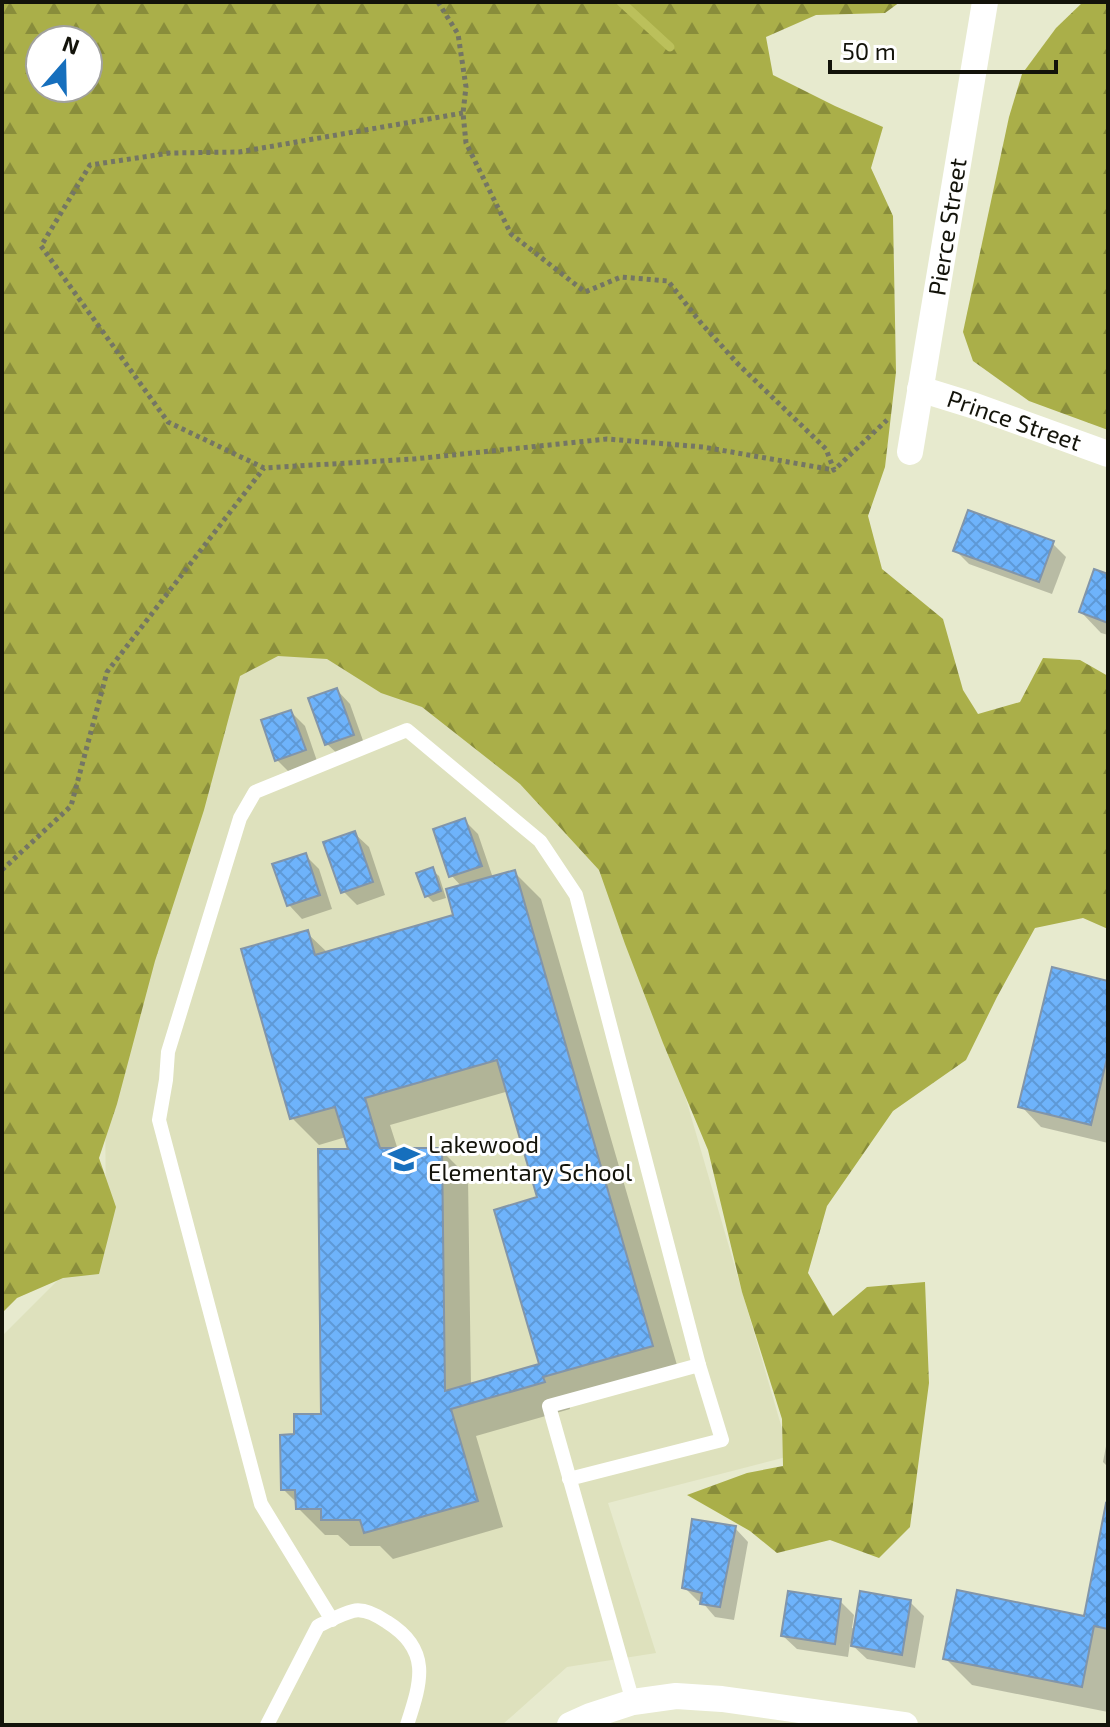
<svg xmlns="http://www.w3.org/2000/svg" width="1110" height="1727" font-family="'Exo 2',sans-serif">
<style>
.built{fill:#dee1bd}
.forest{fill:url(#forest-firs);fill-rule:evenodd}
.shadow{fill:#0003;fill-rule:evenodd}
.lines{fill:none;stroke-linecap:round;stroke-linejoin:round}
.stream{stroke:#bbc05b;stroke-width:9}
.building{fill:url(#building-cross-hatch);stroke:#8295a9;stroke-width:2;fill-rule:evenodd}
.path{stroke:#747664;stroke-width:5;stroke-dasharray:4 4;stroke-linecap:butt}
.lane{stroke:#fff;stroke-width:14}
.street{stroke:#fff;stroke-width:26}
.labels{text-anchor:middle;stroke-width:6;stroke-linejoin:round;paint-order:stroke}
.street-label{font-size:24px;fill:#13130a;stroke:#fff}
.poi-label{font-size:24px;fill:#13130a;stroke:#fff;text-anchor:start}
</style>
<defs>
<pattern id="forest-firs" width="22" height="20" patternUnits="userSpaceOnUse" patternTransform="scale(2)"><rect width="22" height="20" fill="#aaaf49"/><path d="M5 1l3.5 6h-7zM16 11l3.5 6h-7z" fill="#898d3b"/></pattern>
<pattern id="building-cross-hatch" width="8" height="8" patternUnits="userSpaceOnUse" patternTransform="scale(2)"><rect width="8" height="8" fill="#6eb3fb"/><path d="M0 0l8 8M0 8l8-8" fill="none" stroke="#5e99d6"/></pattern>
</defs>
<rect width="100%" height="100%" fill="#e7eace"/>
<path class="built" d="M342,617L621,876L790,1456L608,1503L656,1653L567,1667L502,1725H2V1336L106,1232L105,1086L241,649Z"/>
<g class="forest">
<path d="M2,2H900L885,13L816,15L766,37L773,75L835,106L883,127L871,168L893,216L896,372L885,467L868,516L882,569L943,619L963,690L978,714L1020,702L1043,658L1080,660L1108,676V929L1083,918L1035,928L997,997L966,1060L893,1111L827,1206L808,1273L833,1316L867,1287L925,1282L929,1383L910,1527L879,1558L830,1540L777,1553L750,1531L687,1495L747,1473L783,1466L782,1419L742,1292L708,1150L663,1043L625,944L599,870L520,784L422,707L381,693L327,659L278,656L240,676L204,810L155,961L117,1104L99,1158L116,1207L99,1274L63,1278L17,1298L2,1313ZM40,40H88V88H40Z"/>
<path d="M1083,2H1108V430L1029,401L973,361L963,332L1009,117L1022,74L1056,28Z"/>
</g>
<g class="shadow">
<path d="M1052,543L1066,557L1052,594L969,564L955,550Z"/>
<path d="M1108,576V635L1101,633L1081,612Z"/>
<path d="M337,690L350,704L366,749L341,757L327,744Z"/>
<path d="M291,712L305,726L318,764L291,774L277,760Z"/>
<path d="M464,820L478,834L493,878L514,872L541,899L679,1372L569,1404L570,1409L476,1436L503,1527L393,1559L380,1546H350L338,1535H325L298,1508V1504L283,1489L296,1436L323,1416L350,1151L346,1137L319,1145L292,1118L307,933L328,953L456,916L462,887L451,875ZM509,1091L540,1199L541,1365L471,1386L468,1177L441,1150H398L390,1125Z"/>
<path d="M355,834L369,847L385,895L357,905L343,891Z"/>
<path d="M305,855L319,869L332,909L302,919L289,905Z"/>
<path d="M432,870L439,876L446,898L433,902L427,896Z"/>
<path d="M1108,983V1143L1041,1127L1021,1106Z"/>
<path d="M1108,1436V1467L1103,1462Z"/>
<path d="M1108,1506V1712L972,1685L945,1658L1085,1618Z"/>
<path d="M735,1528L748,1542L734,1620L715,1617L702,1602L698,1601L684,1587Z"/>
<path d="M840,1601L854,1615L852,1628L856,1629L910,1602L924,1616L915,1668L867,1659L850,1643L848,1657L797,1649L783,1636Z"/>
</g>
<g class="lines">
<path class="stream" d="M621,2L670,47"/>
</g>
<g class="building">
<path d="M968,510L1054,541L1039,582L953,551Z"/>
<path d="M1094,569L1108,574V623L1079,612Z"/>
<path d="M337,688L354,735L325,745L308,698Z"/>
<path d="M291,710L306,750L275,761L261,720Z"/>
<path d="M465,818L482,866L449,877L433,829Z"/>
<path d="M355,831L373,882L341,893L323,842Z"/>
<path d="M306,853L320,895L287,906L272,864Z"/>
<path d="M433,867L441,891L425,897L416,873Z"/>
<path d="M515,870L653,1346L543,1377L545,1382L451,1409L478,1501L364,1533L360,1520H321V1509H296L295,1490H281L280,1435L294,1434V1414H321L318,1149H348L335,1107L290,1119L241,949L308,930L315,955L453,915L446,889ZM497,1060L537,1197L494,1210L539,1364L445,1391L442,1148H380L365,1098Z"/>
<path d="M1052,967L1108,981V1054L1091,1125L1018,1107Z"/>
<path d="M1106,1503L1108,1504V1629L1094,1626L1082,1687L943,1659L957,1590L1084,1616Z"/>
<path d="M692,1519L736,1526L720,1607L700,1604L702,1593L682,1588Z"/>
<path d="M788,1591L841,1599L835,1644L781,1636Z"/>
<path d="M860,1591L911,1600L902,1655L851,1646Z"/>
</g>
<g class="lines">
<g class="path">
<path d="M438,2L458,34L466,87L463,113L466,143L511,234L585,292L621,277L668,281L701,323L738,364L826,449L834,470L887,420"/>
<path d="M463,113L239,152L170,153L90,165L41,246L168,422L264,468L414,459L607,439L703,447L834,470"/>
<path d="M2,870L71,806L107,672L264,468"/>
</g>
<g class="lane">
<path d="M569,1479L722,1440L699,1365L549,1406L633,1702"/>
<path d="M332,1620L261,1504L159,1120L166,1080L168,1052L240,818L255,792L407,730L540,841L576,895L699,1365"/>
<path d="M267,1725L318,1626C329,1621 341,1614 353,1611C364,1608 378,1616 387,1622C432,1650 421,1682 407,1725"/>
</g>
<g class="street">
<path d="M920,389L975,406L1108,454"/>
<path d="M910,452L985,2"/>
<path d="M570,1725L590,1716L633,1702L676,1696L722,1699L905,1725"/>
</g>
</g>
<defs>
<symbol id="school-bare" viewBox="-9 -9 18 18"><path d="M0-5L7-2L0 1L-7-2ZM-4 1L0 2.5L4 1V4Q0 6-4 4Z" fill="#166fbd" stroke="#fff" stroke-width="2.5" paint-order="stroke"/></symbol>
</defs>
<g fill-rule="evenodd">
<use href="#school-bare" x="382" y="1137" width="44" height="44"/>
</g>
<g class="labels">
<g class="street-label">
<text transform="translate(948 227) rotate(-81)" y="8">Pierce Street</text>
<text transform="translate(1014 421) rotate(19)" y="8">Prince Street</text>
</g>
<g class="poi-label">
<text x="428" y="1153">Lakewood<tspan x="428" dy="28">Elementary School</tspan></text>
</g>
</g>
<rect width="1110" height="1727" fill="none" stroke="#13130a" stroke-width="8"/>
<g transform="translate(64 64) rotate(20)"><circle r="38" fill="#ffffff" stroke="#a1a19d" stroke-width="2"/>
<path d="M0-6L14 30L0 20L-14 30Z" fill="#166fbd"/>
<text y="-12" font-size="22" font-weight="bold" text-anchor="middle" fill="#13130a">N</text>
</g>
<path d="M830 60v12h226v-12" fill="none" stroke="#13130a" stroke-width="4"/>
<text x="842" y="60" font-size="24" fill="#13130a" stroke="#ffffff" stroke-width="6" paint-order="stroke">50 m</text>
</svg>
